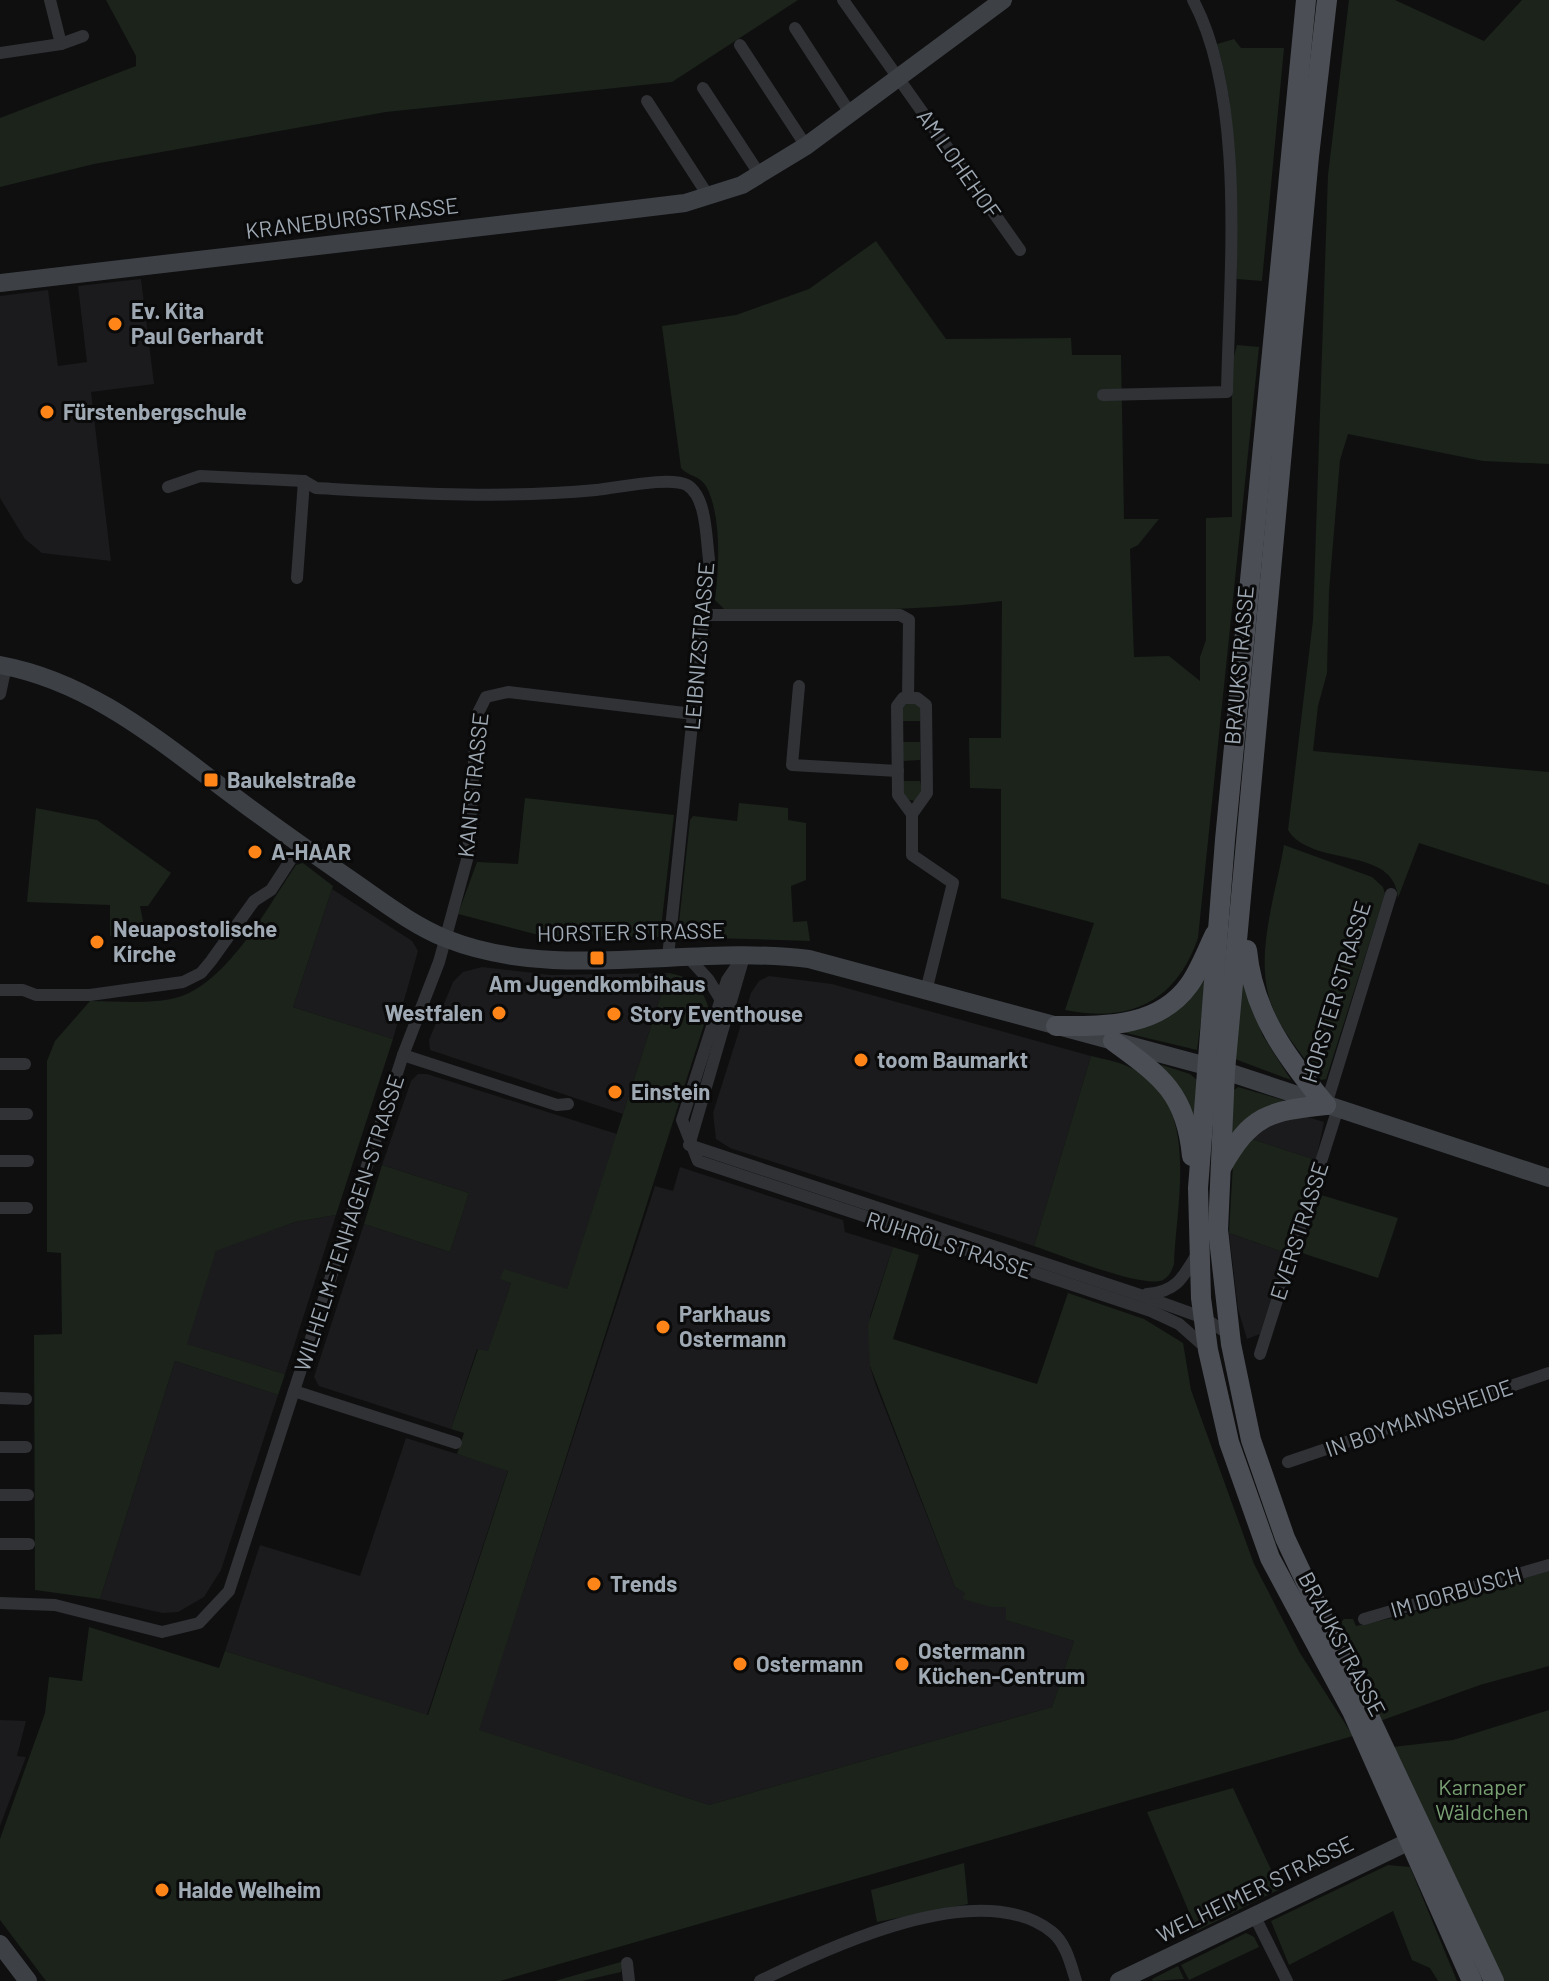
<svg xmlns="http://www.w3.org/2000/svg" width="1549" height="1981" font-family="Barlow,sans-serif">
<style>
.built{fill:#1b1b1d}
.green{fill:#1b231b}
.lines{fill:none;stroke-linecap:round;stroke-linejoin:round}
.street{stroke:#303236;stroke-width:12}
.secondary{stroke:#3d4146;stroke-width:18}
.primary{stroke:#4b4f55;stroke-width:20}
.poi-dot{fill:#ff8518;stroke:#0a0a0b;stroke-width:3}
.labels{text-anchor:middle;stroke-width:6;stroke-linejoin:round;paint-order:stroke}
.street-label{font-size:22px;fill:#9fa9b3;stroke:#0a0a0b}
.poi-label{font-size:22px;font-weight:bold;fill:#9fa9b3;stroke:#0a0a0b;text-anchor:start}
.park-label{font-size:22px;fill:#79a073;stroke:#0a0a0b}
</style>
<rect width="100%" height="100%" fill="#0f0f10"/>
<g class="built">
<path d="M141,279L154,384L91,392L111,561L42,553L25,539L0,498V296L48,290L58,366L87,362L78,286Z"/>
<path d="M332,889L412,941L418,951L393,1039L293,1007Z"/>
<path d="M482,967L551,975L668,973L623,1114L430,1050L429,1040L453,982L463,972Z"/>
<path d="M769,976L832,984L1091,1056L1034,1246L730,1148L716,1139L713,1113L751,993L759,981Z"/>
<path d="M418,1074H427L617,1134L567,1290L501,1279L511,1283L488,1352L477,1349L451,1429L319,1386L314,1377L364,1224L450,1252L469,1193L382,1165L411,1081Z"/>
<path d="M1301,1115L1324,1122L1316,1160L1249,1138L1265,1120Z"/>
<path d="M680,1167L843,1220L845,1232L893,1247L870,1316V1366L875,1383L955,1587L991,1607H1007V1620L1074,1641L1052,1707L709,1805L478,1730L655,1186L673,1191Z"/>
<path d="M336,1215L285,1374L186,1344L216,1250L295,1222Z"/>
<path d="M1229,1233L1286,1253L1260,1334L1247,1339L1238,1309Z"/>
<path d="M175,1361L278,1395L221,1570L204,1597L178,1612L163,1613L100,1599Z"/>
<path d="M406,1438L508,1470L427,1715L225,1651L260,1545L360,1576Z"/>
<path d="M0,1720L26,1721L17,1756L26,1757L0,1826Z"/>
</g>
<g class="green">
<path d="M106,0H798L672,82L386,112L94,164L0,187V118L136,66V56Z"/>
<path d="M1349,0H1395L1484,41L1522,0H1549V464L1483,461L1348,434L1340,460L1329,591L1327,673L1318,706L1313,751L1549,772V885L1419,843L1398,898C1395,845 1311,868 1288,830L1313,620L1328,175Z"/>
<path d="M1234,39L1241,48H1284L1262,281L1237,279C1234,200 1240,120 1217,44Z"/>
<path d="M876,241L946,339L1071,338L1072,355H1121L1124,519H1159L1138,545L1130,549L1134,657L1169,656L1200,681V657L1206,640V518L1232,517V363L1237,345L1259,347L1198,938C1176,1002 1130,1023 1065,1010L1094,923L1001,898V789L970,788L969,738H1001L1002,601C909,612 818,611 724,609L715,600C719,569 722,515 706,486C699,475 689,477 681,468L662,326L736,315L809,289Z"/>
<path d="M910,701L920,705V721H903V706Z"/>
<path d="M903,742H920V760L903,761Z"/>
<path d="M902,781H920L922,790L915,801L905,799Z"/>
<path d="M525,798L674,815L660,937L542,936L458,914L477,862L518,864Z"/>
<path d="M739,803L788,808V820L806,823V880L791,886L793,922L807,921L810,941L681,937L678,932L690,820L693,816L737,821Z"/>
<path d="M36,808L97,820L171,873L148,906H140L146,936H110V905L27,902Z"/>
<path d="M1284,845L1372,877L1383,887L1385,894L1326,1079L1321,1080C1304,1057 1282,1033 1272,1006C1253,958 1276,894 1284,845Z"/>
<path d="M303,863L333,886L293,1007L393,1039L336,1215L295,1222L216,1251L187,1344L285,1374L278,1395L175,1361L100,1599L35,1590L34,1335L62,1334L61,1253L47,1252V1061L55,1041L90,1001C117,1001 145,1004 171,999C225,989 267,907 296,865Z"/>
<path d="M668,973C692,977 702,986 709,1009L479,1730L709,1805L1052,1707L1074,1641L1006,1620V1607H991L963,1599L965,1593L955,1587L870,1366L868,1325L893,1247L919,1255L893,1339L1037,1384L1068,1293L1144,1319L1183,1343L1191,1390L1254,1564L1300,1653L1353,1736L500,1981H46L0,1920V1839L45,1713L49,1677L82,1681L89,1627L219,1668L225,1651L428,1715L508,1471L457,1454L464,1433L451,1429L478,1349L488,1351L511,1283L500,1279L504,1269L567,1289Z"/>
<path d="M1207,976L1197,1050L1126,1033V1029Z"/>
<path d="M1242,982L1263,1036L1291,1080L1235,1059Z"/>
<path d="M1091,1056C1103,1059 1116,1061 1127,1066C1203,1098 1176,1201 1174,1264C1172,1270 1170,1276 1163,1280C1143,1289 1058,1254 1034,1246Z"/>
<path d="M1162,1065L1190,1074L1197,1080L1194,1118L1159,1067Z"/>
<path d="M1238,1087L1283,1100L1285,1102L1255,1112L1232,1136L1233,1091Z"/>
<path d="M1249,1138L1316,1160L1286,1253L1229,1233L1233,1164Z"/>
<path d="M382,1165L469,1193L450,1252L364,1224Z"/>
<path d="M1321,1195L1398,1218L1378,1278L1302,1253Z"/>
<path d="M1549,1571V1666L1480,1685L1380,1721L1370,1682L1341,1622L1344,1619H1353L1356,1626L1397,1617Z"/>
<path d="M1549,1710V1981H1495L1384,1748L1453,1740Z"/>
<path d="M1233,1788L1280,1889L1197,1931L1147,1812Z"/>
<path d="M964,1863L968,1904L877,1922L871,1890Z"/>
<path d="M1388,1865L1410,1867L1457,1981H1438L1430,1968L1412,1960L1393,1911L1289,1965L1271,1921Z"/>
<path d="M1246,1933L1254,1937L1259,1947L1189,1980L1181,1965Z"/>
<path d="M624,1961L621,1972L582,1981H555Z"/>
<path d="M1178,1966L1184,1979L1153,1981L1152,1979Z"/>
</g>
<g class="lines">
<g class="street">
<path d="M50,0L61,44"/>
<path d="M843,0L1020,250"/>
<path d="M795,28L850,113"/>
<path d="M740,45L806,146"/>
<path d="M0,53L61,44L83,36"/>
<path d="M703,88L760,175"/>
<path d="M647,101L709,197"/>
<path d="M1103,395L1227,392C1229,278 1247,101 1193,0"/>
<path d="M168,487L200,476L304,481L316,488C409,493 503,499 596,490C617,488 670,476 687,485C707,497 706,539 709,559L668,957"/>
<path d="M297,578L304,481"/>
<path d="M704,615H900L909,620L908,698"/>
<path d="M799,686L792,765L898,771"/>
<path d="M0,694L6,666"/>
<path d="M903,698H917L926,705L927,793L912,814L898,795L897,706Z"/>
<path d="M912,814V855L953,883L926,991"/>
<path d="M744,955L727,980L682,1120L698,1161L1151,1311L1179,1324L1205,1347"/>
<path d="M687,956L708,979L721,1000"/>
<path d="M0,990H23L36,995H90L183,982L201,973L211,961L254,901L271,890L301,844"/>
<path d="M403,1055L557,1105L568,1104"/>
<path d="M0,1064H25"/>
<path d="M1326,1105L1391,894"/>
<path d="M0,1114H27"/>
<path d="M690,1142L743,960"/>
<path d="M689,1145L1140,1295L1204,1318L1230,1335"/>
<path d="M0,1161H28"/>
<path d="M0,1208H27"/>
<path d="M1147,1294C1176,1292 1183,1278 1197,1254"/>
<path d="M1260,1354L1338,1108"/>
<path d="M294,1391L456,1443"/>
<path d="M0,1398L26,1399"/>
<path d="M0,1447H26"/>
<path d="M1288,1462L1549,1373"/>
<path d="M0,1495H28"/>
<path d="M0,1544H29"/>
<path d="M0,1603L55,1605L162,1632L199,1623L229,1591L403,1055L439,962L468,856L477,715L486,697L508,692L693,714"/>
<path d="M1364,1619L1549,1565"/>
<path d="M1255,1917L1287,1981"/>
<path d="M627,1963L629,1981"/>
<path d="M760,1981C829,1947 981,1875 1052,1932C1066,1943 1071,1965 1076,1981"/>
</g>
<g class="secondary">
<path d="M0,283L619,211L685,203L742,185L806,146L1003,0"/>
<path d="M0,665C82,680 146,730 211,779C258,815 306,849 354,882C383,902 414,926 447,939C558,983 692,944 809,959L1225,1071L1549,1178"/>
<path d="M0,1944L28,1981"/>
<path d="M1119,1981L1412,1840"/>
</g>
<g class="primary">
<path d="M1306,0L1225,840L1198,1188L1201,1298L1208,1350L1229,1442L1270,1558L1352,1711L1472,1981"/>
<path d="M1327,0L1309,156L1225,1071L1218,1230L1231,1344L1251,1440L1285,1538L1494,1981"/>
<path d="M1247,950C1253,1013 1287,1058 1326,1105"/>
<path d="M1056,1026C1104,1026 1158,1028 1189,985C1200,970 1207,950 1215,934"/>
<path d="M1113,1041C1161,1076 1186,1093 1192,1156"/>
<path d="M1221,1168C1251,1115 1268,1111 1326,1105"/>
</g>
</g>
<g class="poi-dot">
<circle cx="115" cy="324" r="8"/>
<circle cx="47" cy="412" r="8"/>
<rect x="203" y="772" width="16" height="16" rx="4"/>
<circle cx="255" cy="852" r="8"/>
<circle cx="97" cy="942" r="8"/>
<rect x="589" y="950" width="16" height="16" rx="4"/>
<circle cx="499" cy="1013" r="8"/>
<circle cx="614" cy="1014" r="8"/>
<circle cx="861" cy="1060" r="8"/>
<circle cx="615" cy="1092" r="8"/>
<circle cx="663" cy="1327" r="8"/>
<circle cx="594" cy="1584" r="8"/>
<circle cx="740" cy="1664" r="8"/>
<circle cx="902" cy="1664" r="8"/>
<circle cx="162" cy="1890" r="8"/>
</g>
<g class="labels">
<g class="street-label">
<text transform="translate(959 164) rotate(55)" y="8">AM LOHEHOF</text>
<text transform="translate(352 218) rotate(-7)" y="8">KRANEBURGSTRASSE</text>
<text transform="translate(699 646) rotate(-85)" y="8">LEIBNIZSTRASSE</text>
<text transform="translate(1239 665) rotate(-85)" y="8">BRAUKSTRASSE</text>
<text transform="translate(473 785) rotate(-84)" y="8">KANTSTRASSE</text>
<text transform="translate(631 932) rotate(-1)" y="8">HORSTER STRASSE</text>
<text transform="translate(1336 992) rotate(-73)" y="8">HORSTER STRASSE</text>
<text transform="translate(349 1223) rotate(-72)" y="8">WILHELM-TENHAGEN-STRASSE</text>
<text transform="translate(1299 1231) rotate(-72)" y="8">EVERSTRASSE</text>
<text transform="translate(949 1245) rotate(18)" y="8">RUHRÖLSTRASSE</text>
<text transform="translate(1419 1418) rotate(-19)" y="8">IN BOYMANNSHEIDE</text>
<text transform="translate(1456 1592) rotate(-16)" y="8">IM DORBUSCH</text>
<text transform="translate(1342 1644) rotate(62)" y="8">BRAUKSTRASSE</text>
<text transform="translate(1255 1889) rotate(-26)" y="8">WELHEIMER STRASSE</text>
</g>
<g class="poi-label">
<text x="131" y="319">Ev. Kita<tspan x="131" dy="25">Paul Gerhardt</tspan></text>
<text x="63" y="420">Fürstenbergschule</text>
<text x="227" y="788">Baukelstraße</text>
<text x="271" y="860">A-HAAR</text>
<text x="113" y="937">Neuapostolische<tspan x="113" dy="25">Kirche</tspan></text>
<text x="597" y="992" text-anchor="middle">Am Jugendkombihaus</text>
<text x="483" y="1021" text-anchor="end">Westfalen</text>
<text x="630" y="1022">Story Eventhouse</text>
<text x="877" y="1068">toom Baumarkt</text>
<text x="631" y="1100">Einstein</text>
<text x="679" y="1322">Parkhaus<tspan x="679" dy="25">Ostermann</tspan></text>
<text x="610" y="1592">Trends</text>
<text x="918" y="1659">Ostermann<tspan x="918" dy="25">Küchen-Centrum</tspan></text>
<text x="756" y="1672">Ostermann</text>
<text x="178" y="1898">Halde Welheim</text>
</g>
<g class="park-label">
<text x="1482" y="1795">Karnaper<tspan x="1482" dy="25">Wäldchen</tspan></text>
</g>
</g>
</svg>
